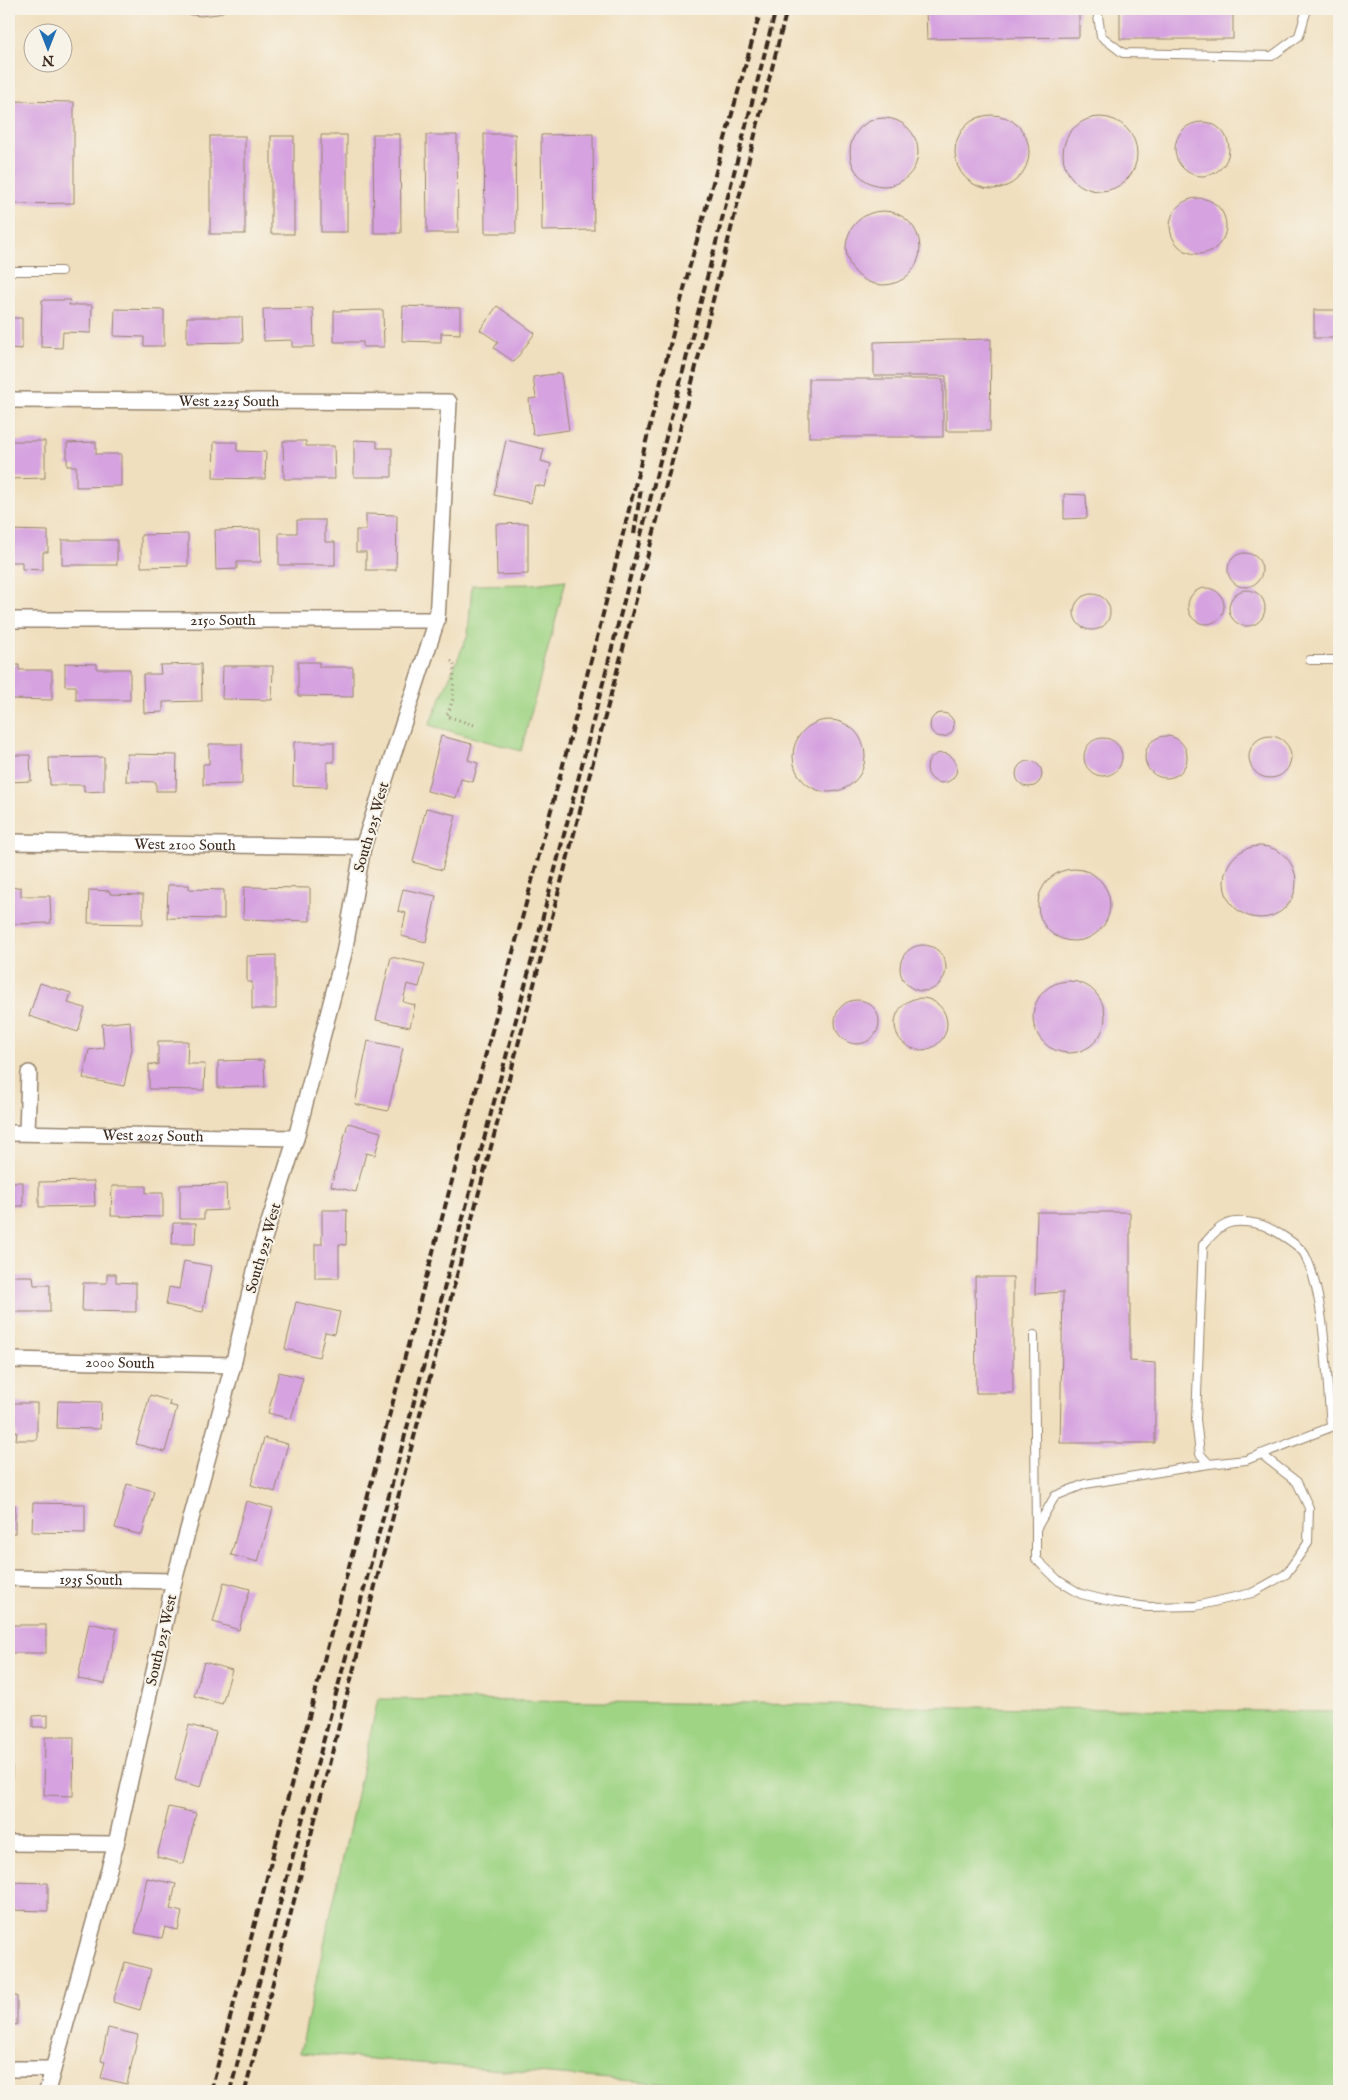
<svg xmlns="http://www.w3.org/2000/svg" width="1348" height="2100" font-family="'IM FELL English',serif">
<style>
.green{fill:#9fd484;stroke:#6d7f51}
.building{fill:#d6a3e0}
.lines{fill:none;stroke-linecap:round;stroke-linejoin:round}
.lane-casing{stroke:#96846e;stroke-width:10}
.street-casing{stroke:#96846e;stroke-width:18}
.path{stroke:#96846e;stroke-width:3;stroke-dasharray:1 4;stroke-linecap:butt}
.lane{stroke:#fff;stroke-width:8}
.street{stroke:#fff;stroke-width:15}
.rail{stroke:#3b2a1e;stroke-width:4;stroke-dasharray:8 4;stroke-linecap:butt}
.labels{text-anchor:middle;stroke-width:4;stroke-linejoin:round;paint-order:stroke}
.street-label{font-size:15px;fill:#3b2a1e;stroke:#f7f3e8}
</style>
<rect width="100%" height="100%" fill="#f7f3e8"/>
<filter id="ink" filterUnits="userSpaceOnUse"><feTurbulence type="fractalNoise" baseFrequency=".02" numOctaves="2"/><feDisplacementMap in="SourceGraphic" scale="10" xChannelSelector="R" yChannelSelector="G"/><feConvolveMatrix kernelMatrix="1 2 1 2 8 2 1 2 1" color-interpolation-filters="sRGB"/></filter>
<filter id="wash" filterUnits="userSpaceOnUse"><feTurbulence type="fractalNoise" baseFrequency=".0096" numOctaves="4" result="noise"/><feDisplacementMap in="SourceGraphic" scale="20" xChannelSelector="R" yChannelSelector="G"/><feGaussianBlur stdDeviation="1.12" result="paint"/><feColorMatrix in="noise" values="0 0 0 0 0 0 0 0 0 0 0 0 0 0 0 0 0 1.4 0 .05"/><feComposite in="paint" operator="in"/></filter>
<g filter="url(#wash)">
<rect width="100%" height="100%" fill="#f0dfbe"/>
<g class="green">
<path d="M566,580L521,751L429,725L468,635L472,585L533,584Z"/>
<path d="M378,1699L1339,1712V2091H751L300,2053Z"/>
</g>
<g id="blocks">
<g class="building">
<path d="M174,9H228L218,14L201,16L184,14Z"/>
<path d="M926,9H1079V37L927,39Z"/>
<rect x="1120" y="9" width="113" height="30"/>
<path d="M9,101L74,102V203L9,204Z"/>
<circle cx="992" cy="152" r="37"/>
<circle cx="1100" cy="154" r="37"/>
<circle cx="884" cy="152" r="34"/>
<circle cx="1202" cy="149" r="27"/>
<path d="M373,134H400L401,233H374Z"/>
<path d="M484,134H515L516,233H485Z"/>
<path d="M593,134L594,230L542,231L541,135Z"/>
<rect x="321" y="135" width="26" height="97"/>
<path d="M426,135H457L458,233H427Z"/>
<rect x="210" y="136" width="35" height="98"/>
<rect x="271" y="136" width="23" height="98"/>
<circle cx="1198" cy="226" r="28"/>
<circle cx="883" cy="248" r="37"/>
<path d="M42,300H70L69,305H92L91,333L63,332L62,348L41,347Z"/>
<path d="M403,306L460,308V334L441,333V342L402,341Z"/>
<path d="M497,306L535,333L514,362L494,348L498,342L480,330Z"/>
<path d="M313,308L314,347H292V340L264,341L263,309Z"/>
<path d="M115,309L164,310V346H144V337L114,336Z"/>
<path d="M383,310L384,347H363V342H334V311Z"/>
<rect x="1314" y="310" width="25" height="28"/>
<path d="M187,317H242L243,342L187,343Z"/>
<path d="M9,318H22V349L9,348Z"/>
<path d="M991,339L990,431H946V376H874V342Z"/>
<path d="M561,373L569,430L533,435L529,399L536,398L533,377Z"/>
<rect x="809" y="379" width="134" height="58"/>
<path d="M354,440L377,441V448H392V477H354Z"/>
<path d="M506,440L544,449L541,461L551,464L545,487L535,485L531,503L494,495Z"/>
<path d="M9,441H45V478L9,479Z"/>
<path d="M283,441H306V446H334L335,479H284Z"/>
<path d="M96,442V454H121V486L76,487V466H67V443Z"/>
<path d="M214,442H237V451L266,452L265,479L213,478Z"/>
<path d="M1064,494L1086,495L1087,518L1064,519Z"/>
<path d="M366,514L397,515L396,570H366V552H356V530H366Z"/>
<path d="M297,520H325V542H335V565H279V533H297Z"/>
<path d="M528,523V574L497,575L496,524Z"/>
<path d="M260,529L261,562H237V569L216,570L215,530Z"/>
<path d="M9,530L48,531V552H43V570L22,569V562H9Z"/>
<path d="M188,534V566L141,567V535Z"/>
<rect x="62" y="540" width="55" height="25"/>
<circle cx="1245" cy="570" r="17"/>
<circle cx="1206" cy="606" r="18"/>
<circle cx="1247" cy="608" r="18"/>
<circle cx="1092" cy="612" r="18"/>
<path d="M298,662H319V667H353V697L298,696Z"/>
<path d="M65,663L97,664V669H130V700H76V686H65Z"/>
<path d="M201,664L202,701L163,702V712L144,713L143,674H161L160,665Z"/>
<path d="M9,665H19V670H52V700L9,699Z"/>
<path d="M223,666H273L272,700L222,699Z"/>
<circle cx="942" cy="725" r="12"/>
<circle cx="829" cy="756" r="36"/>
<path d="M441,736L472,744L468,760L478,763L473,782L461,779L456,798L427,791Z"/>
<circle cx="1166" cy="757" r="21"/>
<circle cx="1270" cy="757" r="21"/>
<circle cx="1103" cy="757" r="19"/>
<path d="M294,742H334V762H327V787L293,786Z"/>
<path d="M209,744H242V784L203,785V764H209Z"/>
<circle cx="942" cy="768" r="15"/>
<path d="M127,754L177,755L176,791H156V782L126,781Z"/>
<path d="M9,755H30L31,781L9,782Z"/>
<path d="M104,757V791L84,792V785H50L49,758Z"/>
<circle cx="1029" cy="774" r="13"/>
<path d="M426,808L456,815L442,870L413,862Z"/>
<circle cx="1260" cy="882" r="36"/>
<circle cx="1074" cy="905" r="36"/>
<path d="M168,885H189V889L224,890V919L167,918Z"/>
<path d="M21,887V896H50L51,923L9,924V888Z"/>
<path d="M244,887L310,888V921L243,919Z"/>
<path d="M403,889L436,896L426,942L401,936L406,913L398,911Z"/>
<path d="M89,890L110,891V894L143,895V924L88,923Z"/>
<circle cx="923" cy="968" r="23"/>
<path d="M276,955V1009H252V982H247V956Z"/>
<path d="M391,957L425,964L419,987L407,984L403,1002L415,1005L410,1027L376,1020Z"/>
<circle cx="1069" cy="1017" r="36"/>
<path d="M40,983L71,993L68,1003L85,1008L78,1032L29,1016Z"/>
<circle cx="921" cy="1024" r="26"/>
<circle cx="857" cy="1022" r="22"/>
<path d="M130,1021L132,1049L124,1086L83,1078L89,1050L104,1048L102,1024Z"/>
<path d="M158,1041H188L187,1064H205L204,1090L149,1089V1064L158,1065Z"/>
<path d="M368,1041L403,1048L388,1111L355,1104Z"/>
<path d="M264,1060L265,1087L218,1088V1061Z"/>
<path d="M348,1123L381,1132L375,1155L366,1153L356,1192L331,1186Z"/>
<path d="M94,1181L95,1206L39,1207V1182Z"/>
<rect x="9" y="1182" width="14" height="24"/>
<path d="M226,1184L227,1210L204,1211V1219H180V1185Z"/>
<path d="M112,1186H146V1193H163V1217L111,1216Z"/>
<path d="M322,1210H347L346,1245L339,1244V1278H315V1244H322Z"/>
<path d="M1037,1212H1130V1361L1155,1363V1443H1060L1063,1292L1035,1294Z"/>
<path d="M173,1223H196L195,1244H172Z"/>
<path d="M184,1261L211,1266L203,1312L166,1305L169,1287L179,1289Z"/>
<path d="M107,1274H116V1282L136,1283V1312L82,1311L83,1283H107Z"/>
<path d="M9,1276H33L34,1285H50V1312H9Z"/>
<path d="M975,1277H1013V1393H976Z"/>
<path d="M296,1302L340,1312L335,1334L325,1332L319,1357L285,1349Z"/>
<path d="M279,1372L303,1378L291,1419L268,1413Z"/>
<path d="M150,1395L170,1401L169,1405L177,1407L165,1452L136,1444Z"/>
<path d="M58,1401L101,1402L100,1429L57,1428Z"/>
<path d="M9,1403H37V1440H16L17,1432L9,1431Z"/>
<path d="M264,1438L288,1444L275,1492L251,1485Z"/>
<path d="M127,1484L154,1491L142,1535L115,1528Z"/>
<path d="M246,1501L273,1508L258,1562L231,1555Z"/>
<path d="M33,1503L85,1504V1533L32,1532Z"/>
<rect x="9" y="1505" width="6" height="28"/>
<path d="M224,1582L250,1589L239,1630L213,1622Z"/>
<path d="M89,1623L117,1629L105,1684L78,1679Z"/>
<rect x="9" y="1625" width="37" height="28"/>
<path d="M204,1662L232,1670L222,1704L194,1696Z"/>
<path d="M48,1715V1727H33V1716Z"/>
<path d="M189,1725L216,1732L201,1787L175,1780Z"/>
<path d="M45,1737H74L73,1796L44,1795Z"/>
<rect x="9" y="1764" width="3" height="28"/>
<path d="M169,1807L196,1813L184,1864L157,1857Z"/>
<path d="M147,1878L176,1884L170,1909L182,1912L178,1930L165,1927L162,1938L135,1933Z"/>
<path d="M9,1882L48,1883V1911L9,1910Z"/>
<path d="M125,1962L151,1969L140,2010L113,2002Z"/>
<path d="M9,1996H17V2025L9,2024Z"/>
<path d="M108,2028L138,2035L127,2084L101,2078L105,2062L101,2061Z"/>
</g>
</g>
</g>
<g filter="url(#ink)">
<use href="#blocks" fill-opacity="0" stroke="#96846e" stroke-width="1"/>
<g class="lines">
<defs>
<g id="lane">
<path d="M1097,9L1101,36L1123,53L1272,56L1299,36L1307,9"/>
<path d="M9,271H61"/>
<path d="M1310,660H1339"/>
<path d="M1034,1335L1036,1529"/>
<path d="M1331,1425C1326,1377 1326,1297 1305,1255C1300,1245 1269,1226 1258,1224C1229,1218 1222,1223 1203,1245L1196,1419L1200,1454L1209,1464L1246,1460L1339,1424"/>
<path d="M1209,1464L1085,1484L1055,1496L1036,1529V1559L1059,1581L1081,1594L1113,1602L1148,1607L1196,1606L1252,1593L1286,1574L1308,1543L1309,1508L1297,1482L1261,1454"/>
</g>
<g id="street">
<path id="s1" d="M9,400L449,402L437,620L363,847L344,953L296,1138L259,1254L233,1365L174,1581L116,1844L47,2091"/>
<path id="s2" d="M9,620H437"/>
<path id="s3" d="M9,842L363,847"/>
<path d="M27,1132L29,1073"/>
<path id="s4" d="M9,1133L296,1138"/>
<path id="s5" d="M9,1360L233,1365"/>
<path id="s6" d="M9,1578L174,1581"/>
<path d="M9,1843L116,1844"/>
<path d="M9,2069H53"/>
</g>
</defs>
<use href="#lane" class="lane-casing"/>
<use href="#street" class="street-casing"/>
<path class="path" d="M451,661L454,663L453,699L447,716L477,726"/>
<use href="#lane" class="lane"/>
<use href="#street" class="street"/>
<g class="rail">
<path d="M634,534L641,489"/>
<path d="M211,2091L320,1675L599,630L689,269L761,9"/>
<path d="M230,2091L530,967L776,9"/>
<path d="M245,2091L391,1524L655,528L787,9"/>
</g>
</g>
</g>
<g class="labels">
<g class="street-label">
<text dy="5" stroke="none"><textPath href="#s1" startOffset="220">West 2225 South</textPath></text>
<text dy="5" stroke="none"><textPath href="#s2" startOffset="214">2150 South</textPath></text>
<text transform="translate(371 827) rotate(-74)" y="5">South 925 West</text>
<text dy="5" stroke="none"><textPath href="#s3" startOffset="176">West 2100 South</textPath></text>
<text dy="5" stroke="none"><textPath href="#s4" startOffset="144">West 2025 South</textPath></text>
<text transform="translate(263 1248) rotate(-74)" y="5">South 925 West</text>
<text dy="5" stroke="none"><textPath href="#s5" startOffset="111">2000 South</textPath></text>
<text dy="5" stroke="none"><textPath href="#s6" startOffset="82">1935 South</textPath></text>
<text transform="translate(161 1640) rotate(-77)" y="5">South 925 West</text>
</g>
</g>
<rect width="1348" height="2100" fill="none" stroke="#f7f3e8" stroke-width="30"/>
<g transform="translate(48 48) rotate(180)"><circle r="24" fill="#f7f3e8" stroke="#aca397"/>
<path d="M0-4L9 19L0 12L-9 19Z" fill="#1f6fb2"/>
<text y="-8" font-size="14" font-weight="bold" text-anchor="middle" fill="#3b2a1e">N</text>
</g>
</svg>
